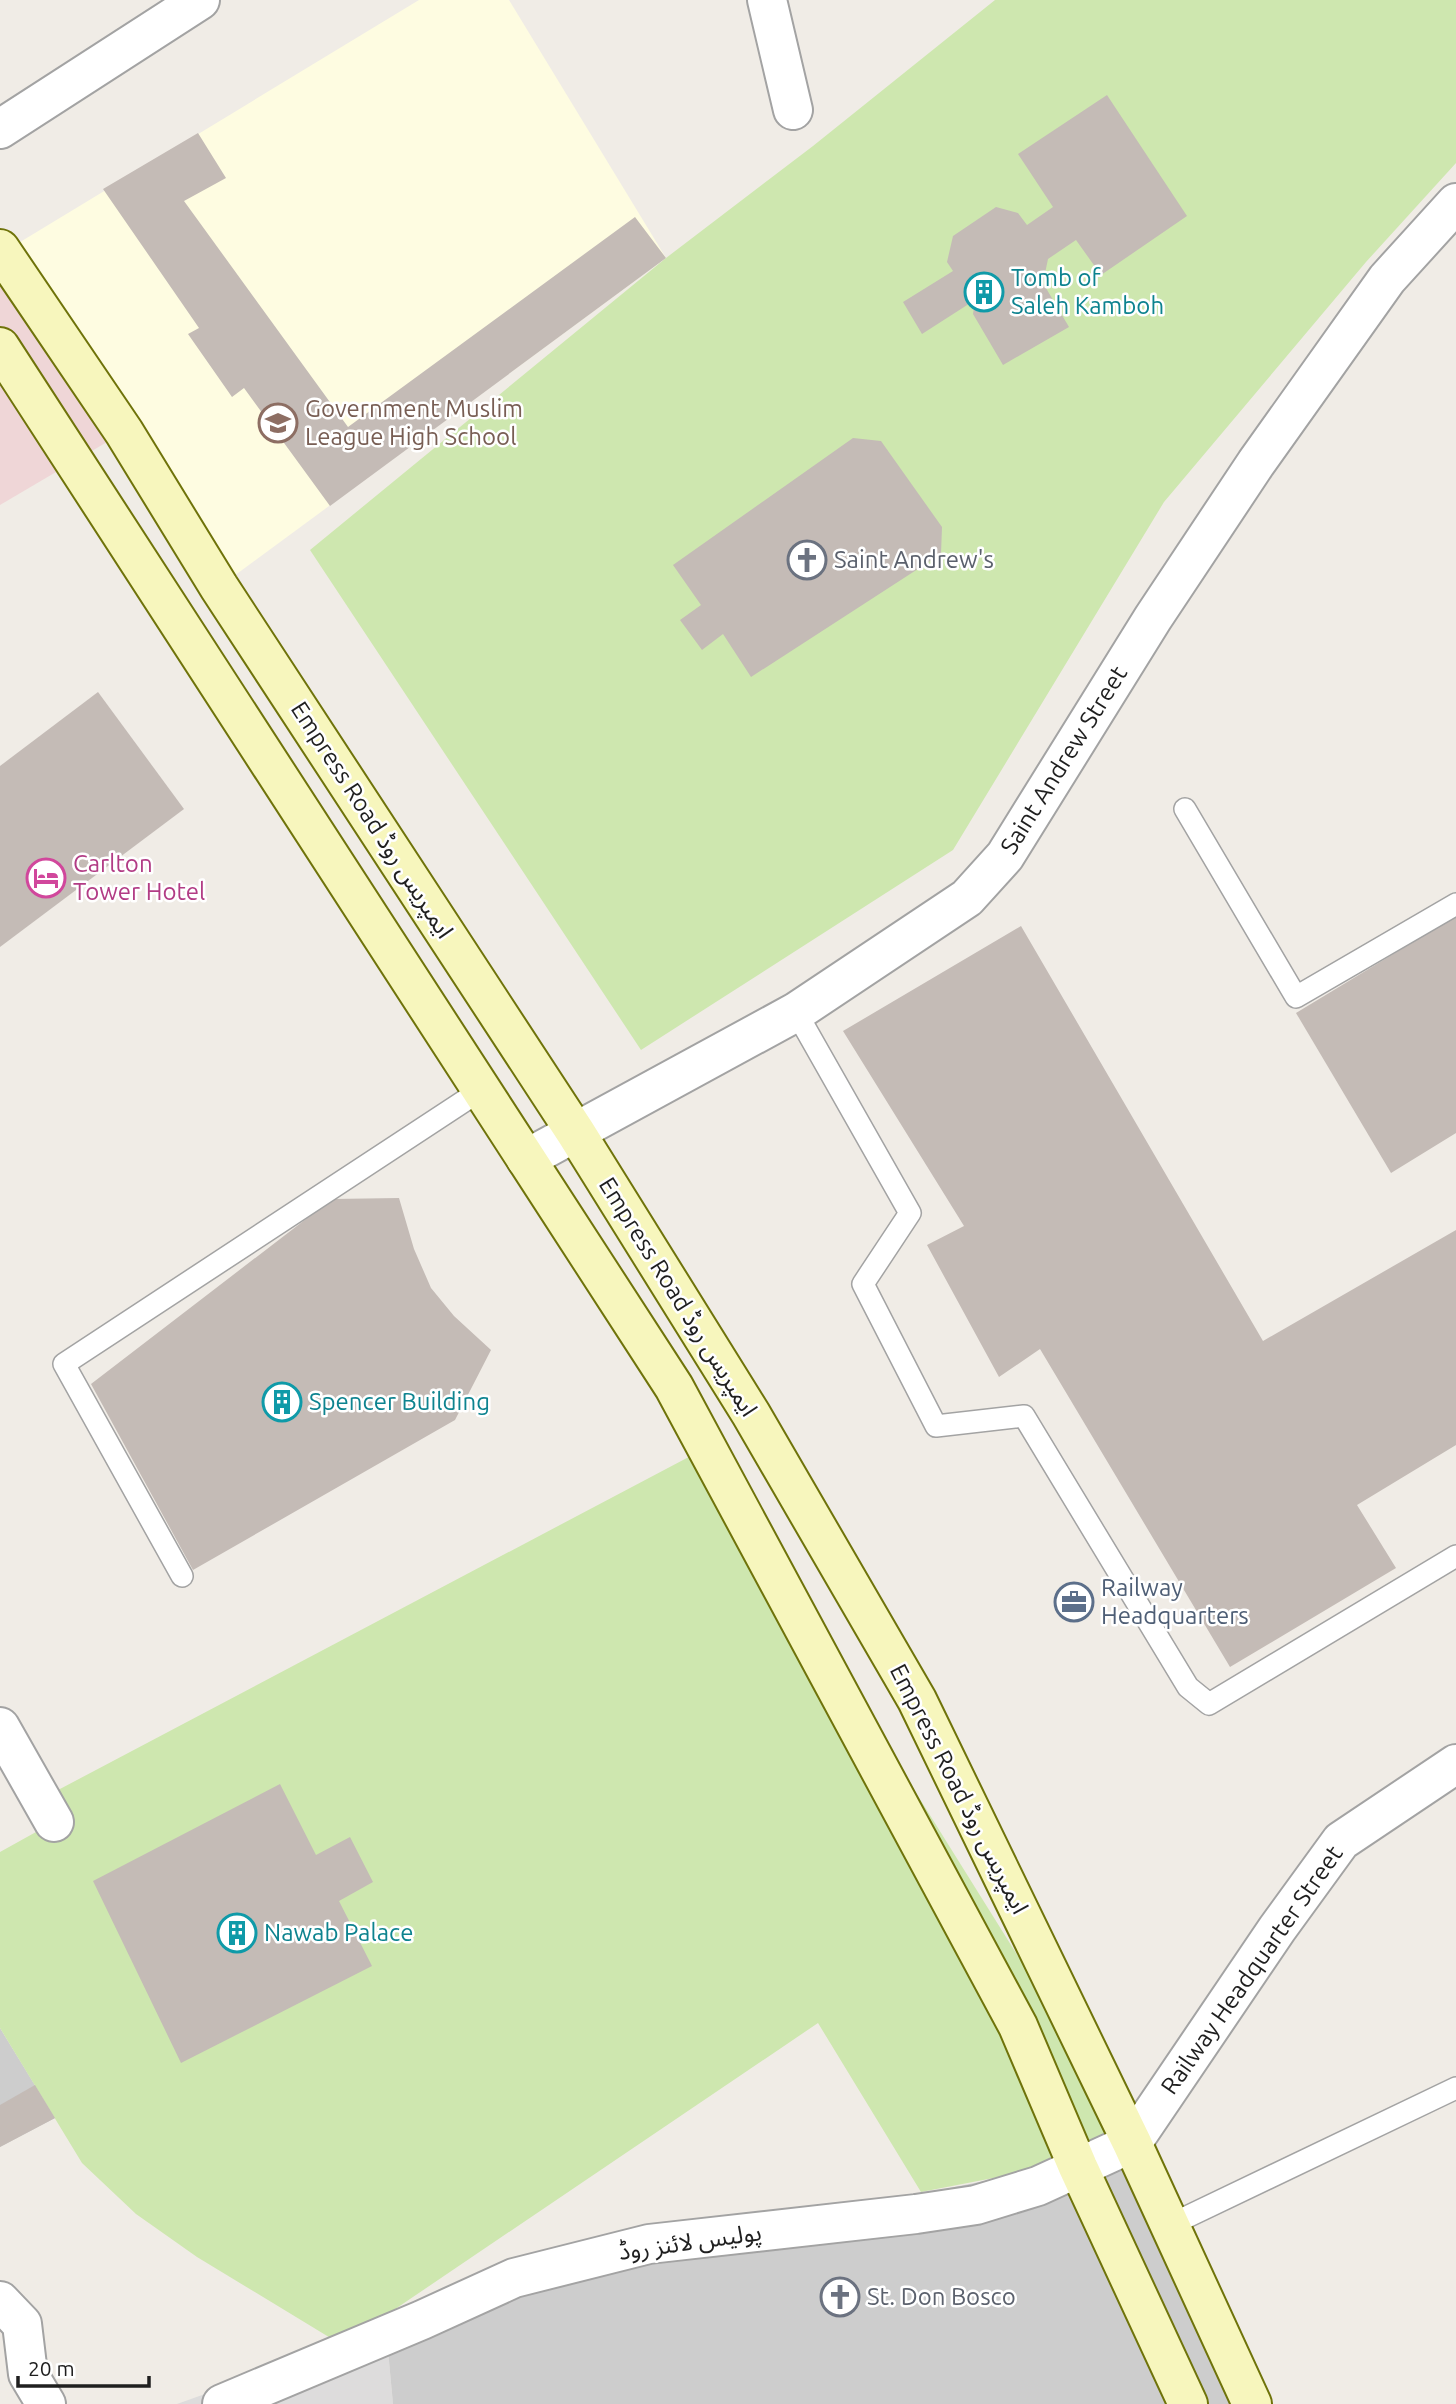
<svg xmlns="http://www.w3.org/2000/svg" width="1456" height="2404" font-family="Ubuntu,'Noto Sans Arabic',sans-serif">
<style>
.residential{fill:#dddcdc}
.commercial{fill:#efd6d7}
.education{fill:#fefce1}
.religious{fill:#cdcdcd}
.grass{fill:#cee7af}
.building{fill:#c4bbb6}
.lines{fill:none;stroke-linecap:round;stroke-linejoin:round}
.service-casing{stroke:#a3a3a3;stroke-width:24}
.minor-casing{stroke:#a3a3a3;stroke-width:42}
.tertiary-casing{stroke:#a3a3a3;stroke-width:42}
.secondary-casing{stroke:#6f730a;stroke-width:42}
.service{stroke:#fff;stroke-width:21}
.minor{stroke:#fff;stroke-width:38}
.tertiary{stroke:#fff;stroke-width:38}
.secondary{stroke:#f7f6bd;stroke-width:38}
.labels{text-anchor:middle;stroke-width:5;stroke-linejoin:round;paint-order:stroke}
.culture-label{font-size:24px;fill:#0d838f;stroke:#fff;text-anchor:start}
.education-label{font-size:24px;fill:#785e54;stroke:#fff;text-anchor:start}
.worship-label{font-size:24px;fill:#5b616d;stroke:#fff;text-anchor:start}
.street-label{font-size:24px;fill:#1f1f1f;stroke:#fff}
.hotel-label{font-size:24px;fill:#b23c85;stroke:#fff;text-anchor:start}
.service-label{font-size:24px;fill:#4e5e75;stroke:#fff;text-anchor:start}
</style>
<rect width="100%" height="100%" fill="#f0ece6"/>
<path class="residential" d="M386,2329L393,2404H177Z"/>
<path class="commercial" d="M0,235L124,432L0,505Z"/>
<path class="education" d="M419,0H509L666,258L219,587L2,253Z"/>
<g class="religious">
<path d="M0,2028L55,2118L0,2147Z"/>
<path d="M1139,2150L1252,2404H393L386,2329L566,2265Z"/>
</g>
<g class="grass">
<path d="M995,0H1456V163L1366,262L1164,502L953,850L641,1050L310,550L666,258L813,146Z"/>
<path d="M702,1450L1139,2150L921,2192L818,2023L342,2345L197,2257L136,2214L82,2163L0,2028V1852L54,1822L41,1799Z"/>
</g>
<g class="building">
<path d="M1107,95L1187,216L1101,275L1076,240L1048,259L1043,283L1069,327L1003,365L973,314L975,300L922,334L903,302L953,271L947,262L953,236L996,207L1018,213L1027,225L1053,207L1018,154Z"/>
<path d="M198,133L226,178L184,201L348,427L635,217L666,258L330,506L244,388L232,397L188,334L199,328L103,189Z"/>
<path d="M853,438L881,441L942,527L941,554L751,677L723,634L702,650L680,620L701,605L673,565Z"/>
<path d="M98,692L184,809L0,947V766Z"/>
<path d="M1456,916V1133L1391,1173L1296,1013Z"/>
<path d="M1021,926L1263,1341L1456,1230V1445L1357,1505L1396,1568L1230,1667L1040,1349L999,1377L927,1245L964,1226L843,1031Z"/>
<path d="M399,1198L414,1249L431,1288L454,1316L491,1350L455,1420L193,1570L91,1384L332,1199Z"/>
<path d="M280,1784L316,1855L350,1837L373,1882L339,1901L372,1966L181,2063L93,1881Z"/>
<path d="M35,2085L55,2118L0,2147V2105Z"/>
</g>
<g class="lines">
<defs>
<g id="service">
<path d="M1185,809L1296,997L1456,904"/>
<path d="M796,1012L910,1213L863,1284L936,1426L1024,1416L1188,1687L1209,1704L1456,1556"/>
<path d="M182,1576L64,1364L481,1090"/>
<path d="M1170,2225L1456,2088"/>
</g>
<g id="minor">
<path d="M767,0L793,110"/>
<path d="M0,129L200,0"/>
<path d="M526,1159L796,1012L967,898L1005,856L1153,618L1256,463L1387,279L1456,203"/>
<path d="M0,1727L54,1822"/>
<path d="M1132,2143L1277,1929L1341,1841L1456,1764"/>
<path d="M0,2301L22,2324L28,2374L46,2404"/>
</g>
<path id="tertiary" d="M222,2404L422,2320L514,2278L649,2244L916,2214L976,2205L1038,2186L1132,2143"/>
<g id="secondary">
<path d="M0,249L124,432L219,587L576,1133L751,1414L917,1700L1132,2143L1252,2404"/>
<path d="M0,347L674,1387L1018,2026L1078,2167L1188,2404"/>
</g>
</defs>
<use href="#service" class="service-casing"/>
<use href="#minor" class="minor-casing"/>
<use href="#tertiary" class="tertiary-casing"/>
<use href="#secondary" class="secondary-casing"/>
<use href="#service" class="service"/>
<use href="#minor" class="minor"/>
<use href="#tertiary" class="tertiary"/>
<use href="#secondary" class="secondary"/>
</g>
<defs>
<symbol id="building-ring" viewBox="-11 -11 22 22"><circle r="9.5" fill="#fff" stroke="#0f9aa8" stroke-width="1.5"/><path d="M-4-6H4V6H1V3H-1V6H-4ZM-2.5-4.3h1.7v1.8h-1.7ZM.8-4.3h1.7v1.8H.8ZM-2.5-1h1.7V.8h-1.7ZM.8-1h1.7V.8H.8Z" fill="#0f9aa8"/></symbol>
<symbol id="school-ring" viewBox="-11 -11 22 22"><circle r="9.5" fill="#fff" stroke="#8d6e63" stroke-width="1.5"/><path d="M0-5L7-2L0 1L-7-2ZM-4 1L0 2.5L4 1V4Q0 6-4 4Z" fill="#8d6e63"/></symbol>
<symbol id="church-ring" viewBox="-11 -11 22 22"><circle r="9.5" fill="#fff" stroke="#6b7280" stroke-width="1.5"/><path d="M-1.2-6h2.4v3.5h3.3v2.4h-3.3V6h-2.4V-.1h-3.3v-2.4h3.3Z" fill="#6b7280"/></symbol>
<symbol id="hotel-ring" viewBox="-11 -11 22 22"><circle r="9.5" fill="#fff" stroke="#d1479c" stroke-width="1.5"/><path d="M-6-4.5h1.5V1H6V5H4.5V3h-9V5H-6ZM-4 0a1.8 1.8 0 1 1 3.6 0ZM.5 0V-2.5h3Q6-2.5 6 0Z" fill="#d1479c"/></symbol>
<symbol id="office-ring" viewBox="-11 -11 22 22"><circle r="9.5" fill="#fff" stroke="#5c6f8a" stroke-width="1.5"/><path d="M-6-3h4V-5.5h4V-3h4V5H-6ZM-1-4.5V-3h2v-1.5ZM-6 0V1H6V0Z" fill="#5c6f8a"/></symbol>
</defs>
<g fill-rule="evenodd">
<use href="#building-ring" x="962" y="270" width="44" height="44"/>
<use href="#school-ring" x="256" y="401" width="44" height="44"/>
<use href="#church-ring" x="785" y="538" width="44" height="44"/>
<use href="#hotel-ring" x="24" y="856" width="44" height="44"/>
<use href="#building-ring" x="260" y="1380" width="44" height="44"/>
<use href="#office-ring" x="1052" y="1580" width="44" height="44"/>
<use href="#building-ring" x="215" y="1911" width="44" height="44"/>
<use href="#church-ring" x="818" y="2275" width="44" height="44"/>
</g>
<g class="labels">
<g class="culture-label">
<text x="1011" y="286">Tomb of<tspan x="1011" dy="28">Saleh Kamboh</tspan></text>
<text x="309" y="1410">Spencer Building</text>
<text x="264" y="1941">Nawab Palace</text>
</g>
<g class="education-label">
<text x="305" y="417">Government Muslim<tspan x="305" dy="28">League High School</tspan></text>
</g>
<g class="worship-label">
<text x="834" y="568">Saint Andrew's</text>
<text x="867" y="2305">St. Don Bosco</text>
</g>
<g class="street-label">
<text transform="translate(1064 760) rotate(-58)" y="8">Saint Andrew Street</text>
<text transform="translate(372 820) rotate(57)" y="8">Empress Road ایمپریس روڈ</text>
<text transform="translate(678 1297) rotate(58)" y="8">Empress Road ایمپریس روڈ</text>
<text transform="translate(959 1789) rotate(63)" y="8">Empress Road ایمپریس روڈ</text>
<text transform="translate(1252 1970) rotate(-55)" y="8">Railway Headquarter Street</text>
<text transform="translate(690 2242) rotate(-8)" y="8">پولیس لائنز روڈ</text>
</g>
<g class="hotel-label">
<text x="73" y="872">Carlton<tspan x="73" dy="28">Tower Hotel</tspan></text>
</g>
<g class="service-label">
<text x="1101" y="1596">Railway<tspan x="1101" dy="28">Headquarters</tspan></text>
</g>
</g>
<path d="M18 2376v10h131v-10" fill="none" stroke="#1f1f1f" stroke-width="3.5"/>
<text x="28" y="2376" font-size="21" fill="#1f1f1f" stroke="#ffffff" stroke-width="5" paint-order="stroke">20 m</text>
</svg>
